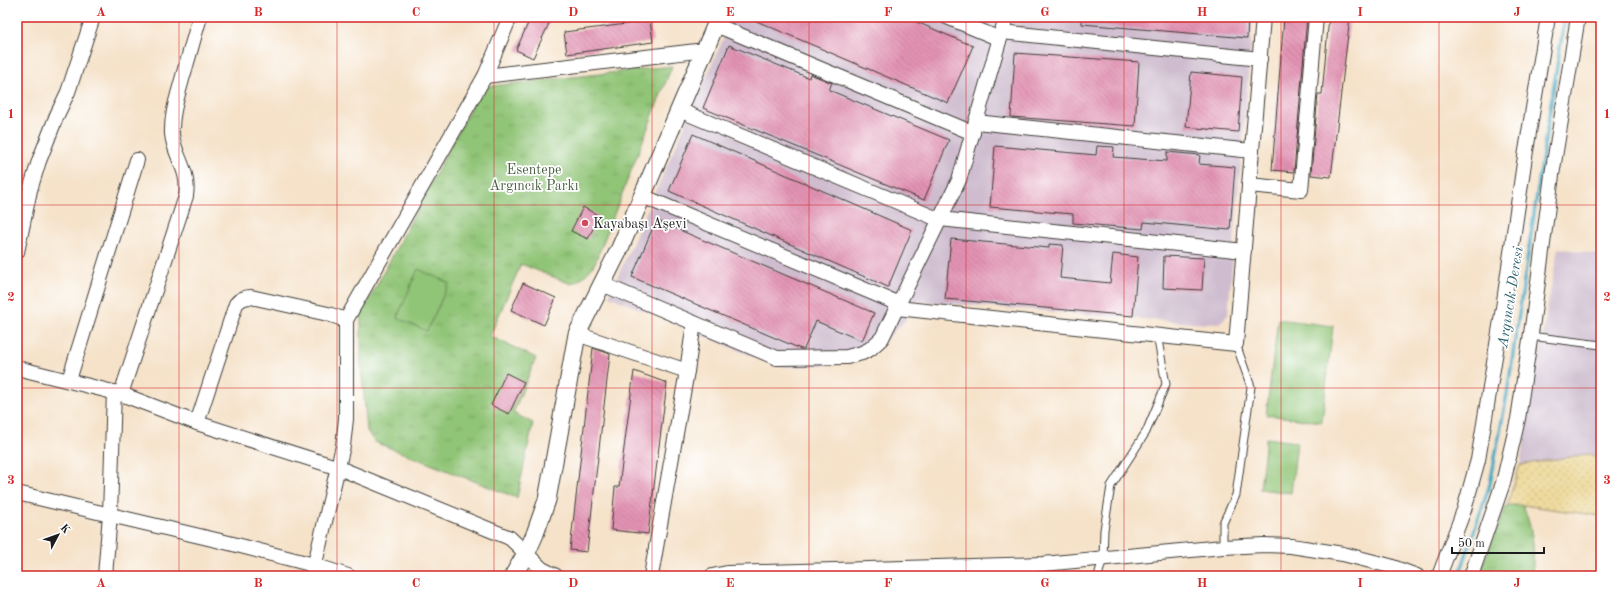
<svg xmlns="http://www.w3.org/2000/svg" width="1618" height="593" font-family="'Old Standard TT',serif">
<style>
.industrial{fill:#cfbdcf}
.grass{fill:url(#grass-tufts);stroke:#567049}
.sand{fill:url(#sand-dots);stroke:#857b5d}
.pitch{fill:#90c476;stroke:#567049}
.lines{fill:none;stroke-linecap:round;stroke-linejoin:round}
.stream{stroke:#42a8c2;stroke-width:3.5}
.building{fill:url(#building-back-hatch)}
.service-casing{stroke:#3d3a36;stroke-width:9}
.minor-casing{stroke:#3d3a36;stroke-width:16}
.tertiary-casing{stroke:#3d3a36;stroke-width:19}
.service{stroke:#fff;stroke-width:7}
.minor{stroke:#fff;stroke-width:14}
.tertiary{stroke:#fff;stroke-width:17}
.grid{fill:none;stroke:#d62828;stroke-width:1;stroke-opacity:0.55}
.poi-dot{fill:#d1495b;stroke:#fff;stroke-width:1.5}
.labels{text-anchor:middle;stroke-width:3.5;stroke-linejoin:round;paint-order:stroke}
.park-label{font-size:14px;fill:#4a5f40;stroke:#fff}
.poi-label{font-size:14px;fill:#1c1c1c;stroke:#fff;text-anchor:start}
.water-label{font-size:15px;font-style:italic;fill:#2f626f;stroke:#fff}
.neatline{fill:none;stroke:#d62828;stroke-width:1.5}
.grid-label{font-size:13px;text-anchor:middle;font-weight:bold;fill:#d62828}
</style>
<defs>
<pattern id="grass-tufts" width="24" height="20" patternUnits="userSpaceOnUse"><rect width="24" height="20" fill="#90c476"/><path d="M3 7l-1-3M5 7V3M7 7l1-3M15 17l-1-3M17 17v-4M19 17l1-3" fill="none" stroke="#7ca866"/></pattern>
<pattern id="sand-dots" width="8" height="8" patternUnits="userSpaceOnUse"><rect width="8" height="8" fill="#eeda9e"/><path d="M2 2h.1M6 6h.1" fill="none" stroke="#ccba88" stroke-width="1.8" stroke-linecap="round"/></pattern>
<pattern id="building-back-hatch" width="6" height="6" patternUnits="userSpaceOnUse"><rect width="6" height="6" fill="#e292b2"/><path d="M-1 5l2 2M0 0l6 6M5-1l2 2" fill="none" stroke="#c17d98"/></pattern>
</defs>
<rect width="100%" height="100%" fill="#fff"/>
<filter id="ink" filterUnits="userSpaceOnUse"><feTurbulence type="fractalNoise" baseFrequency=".025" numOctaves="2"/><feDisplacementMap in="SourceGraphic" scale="8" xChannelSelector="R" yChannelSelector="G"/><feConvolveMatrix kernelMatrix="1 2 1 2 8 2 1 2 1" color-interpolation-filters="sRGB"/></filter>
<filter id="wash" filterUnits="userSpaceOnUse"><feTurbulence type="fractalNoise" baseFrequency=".012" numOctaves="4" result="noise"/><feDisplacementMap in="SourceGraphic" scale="16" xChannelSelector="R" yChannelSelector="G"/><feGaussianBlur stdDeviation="0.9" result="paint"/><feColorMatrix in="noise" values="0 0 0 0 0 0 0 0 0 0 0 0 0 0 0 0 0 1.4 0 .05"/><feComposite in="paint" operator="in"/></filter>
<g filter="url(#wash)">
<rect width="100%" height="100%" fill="#f5e2c9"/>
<g class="industrial">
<path d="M733,17H1253L1228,315L1219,323L1207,324L917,301L904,322L886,339L833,364L795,367L775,366L609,296Z"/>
<path d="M1558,248L1601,255V457L1587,454L1520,465Z"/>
</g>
<g class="grass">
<path d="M672,66L595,263C589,273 582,279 571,284L521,264L490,336L536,358L513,413L533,423L517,498L377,443L373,440L367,431L361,365V315L482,87Z"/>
<path d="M1507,505H1523C1532,528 1537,552 1531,576H1478Z"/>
</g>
<path class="sand" d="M1587,454L1601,457V516L1523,505H1507L1520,465Z"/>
<g class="pitch">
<path d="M418,269L449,283L427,331L397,318Z"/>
<path d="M1278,319L1333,326L1322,422L1266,415Z"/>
<path d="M1266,438L1297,442L1291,493L1260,489Z"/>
</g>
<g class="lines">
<path class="stream" d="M1459,576L1490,484L1507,394L1546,134L1565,17"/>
</g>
<g id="blocks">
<g class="building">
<path d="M531,17H552L533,58L516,50Z"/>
<path d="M747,17H905L973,46L948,103Z"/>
<path d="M1082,17H1248L1247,38L1082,24Z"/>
<path d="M1284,17H1307L1294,172L1272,170Z"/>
<path d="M1329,17H1350L1331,177L1311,175V173L1318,94H1322Z"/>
<path d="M650,21L653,42L567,54L564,32Z"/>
<path d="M729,45L809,78L810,74L832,83L829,90L949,140L924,200L703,108Z"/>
<path d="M1015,53L1139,62L1135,126L1011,117Z"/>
<path d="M1191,72L1242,77L1238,132L1186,127Z"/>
<path d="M693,134L912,230L888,287L669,191Z"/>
<path d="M995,146L1096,155L1097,146L1114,147L1113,157L1167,161V152L1200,155L1199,164L1235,167L1230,230L1144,222L1143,229L1073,223V214L990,207Z"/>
<path d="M583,207L599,216L588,239L571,231Z"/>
<path d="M656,220L874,313L862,341L816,321L804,349H801L632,277Z"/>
<path d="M951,239L1049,248V244L1063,245L1060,278L1110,283L1113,254L1138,257L1133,316L945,299Z"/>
<path d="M1164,256L1204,258L1202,290L1163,288Z"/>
<path d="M523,283L556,298L544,325L511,310Z"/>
<path d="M593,348L610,354L587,552L570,550Z"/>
<path d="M634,371L667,383L648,534L611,530L615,487H619Z"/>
<path d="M506,373L524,382L509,414L491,405Z"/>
</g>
</g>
</g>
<g filter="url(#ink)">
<use href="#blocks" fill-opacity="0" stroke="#3d3a36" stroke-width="1"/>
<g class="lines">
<defs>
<g id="service">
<path d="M1530,336L1601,345"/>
<path d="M1223,547V523L1236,495L1251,387L1236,344"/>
<path d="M1098,576L1103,558L1104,530L1111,486L1146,432L1166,384L1157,335"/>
</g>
<g id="minor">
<path d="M947,17L1000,39"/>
<path d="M716,25L973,133"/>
<path d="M1002,32L1260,59"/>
<path d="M485,76L705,50"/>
<path d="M679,110L940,220"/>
<path d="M976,122L1252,151"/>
<path d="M1249,185L1301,190L1316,17"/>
<path d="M642,196L899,304"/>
<path d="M940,219L1244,251"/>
<path d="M17,252L30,190L39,161L57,115L68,92L93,17"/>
<path d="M602,284L777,358L847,357L862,353L870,349L882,338L959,180L1006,17"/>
<path d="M897,308L1236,344L1263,17"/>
<path d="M577,334L687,371"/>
<path d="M17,368L121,394L197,423L339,468L510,538L542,569L556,576"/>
<path d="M69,380L137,160"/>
<path d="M121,394L186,196C190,169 174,157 172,134C171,114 178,95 183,76C189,56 194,37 200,17"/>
<path d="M197,423L236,304C240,299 245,297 251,297L328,314L346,320"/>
<path d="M17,493L229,543L314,565L348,576"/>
<path d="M105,576L110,514L114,392"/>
<path d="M312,576L343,446L346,419V320L485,76L510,17"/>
<path d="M651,576L687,371L694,323"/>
<path d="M712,576L727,573L1043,564L1223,547L1264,545L1291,546L1343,554L1390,566L1417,576"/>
<path d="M1439,576L1464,510L1478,460L1503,308L1524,163L1548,17"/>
<path d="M1471,576L1503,483L1518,419L1533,320L1552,175L1578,17"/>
</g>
<path id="tertiary" d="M513,576L528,550L535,534L547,500L577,334L620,248L719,17"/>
</defs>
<use href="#service" class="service-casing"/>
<use href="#minor" class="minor-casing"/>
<use href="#tertiary" class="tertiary-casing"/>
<use href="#service" class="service"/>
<use href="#minor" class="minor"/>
<use href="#tertiary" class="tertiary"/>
</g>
</g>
<path class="grid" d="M179,17V576M337,17V576M494,17V576M652,17V576M809,17V576M966,17V576M1124,17V576M1281,17V576M1439,17V576M17,205H1601M17,388H1601"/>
<circle class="poi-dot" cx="585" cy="223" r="4"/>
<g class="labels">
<g class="park-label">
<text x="534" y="174">Esentepe<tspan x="534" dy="16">Argıncık Parkı</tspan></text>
</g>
<g class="poi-label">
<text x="593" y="228">Kayabaşı Aşevi</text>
</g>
<g class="water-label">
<text transform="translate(1510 297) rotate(-81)" y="5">Argıncık Deresi</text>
</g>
</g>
<rect width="1618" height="593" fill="none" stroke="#fff" stroke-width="44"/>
<g transform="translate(58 535) rotate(49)" stroke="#ffffff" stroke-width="3" paint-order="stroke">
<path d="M0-3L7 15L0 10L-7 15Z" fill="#1c1c1c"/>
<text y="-6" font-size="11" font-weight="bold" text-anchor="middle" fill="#1c1c1c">K</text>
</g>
<path d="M1452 547v6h92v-6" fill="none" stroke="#1c1c1c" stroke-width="2"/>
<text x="1458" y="547" font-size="12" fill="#1c1c1c" stroke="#ffffff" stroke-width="3" paint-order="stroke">50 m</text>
<rect x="22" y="22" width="1574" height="549" class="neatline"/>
<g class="grid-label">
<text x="101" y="16">A</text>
<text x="258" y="16">B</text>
<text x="416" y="16">C</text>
<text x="573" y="16">D</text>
<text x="730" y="16">E</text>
<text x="888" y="16">F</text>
<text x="1045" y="16">G</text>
<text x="1202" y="16">H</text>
<text x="1360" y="16">I</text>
<text x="1517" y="16">J</text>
<text x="11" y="118">1</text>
<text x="1607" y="118">1</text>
<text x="11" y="301">2</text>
<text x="1607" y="301">2</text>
<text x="11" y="484">3</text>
<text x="1607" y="484">3</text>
<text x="101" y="587">A</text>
<text x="258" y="587">B</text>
<text x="416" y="587">C</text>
<text x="573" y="587">D</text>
<text x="730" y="587">E</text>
<text x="888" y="587">F</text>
<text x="1045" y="587">G</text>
<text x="1202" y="587">H</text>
<text x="1360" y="587">I</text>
<text x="1517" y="587">J</text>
</g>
</svg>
